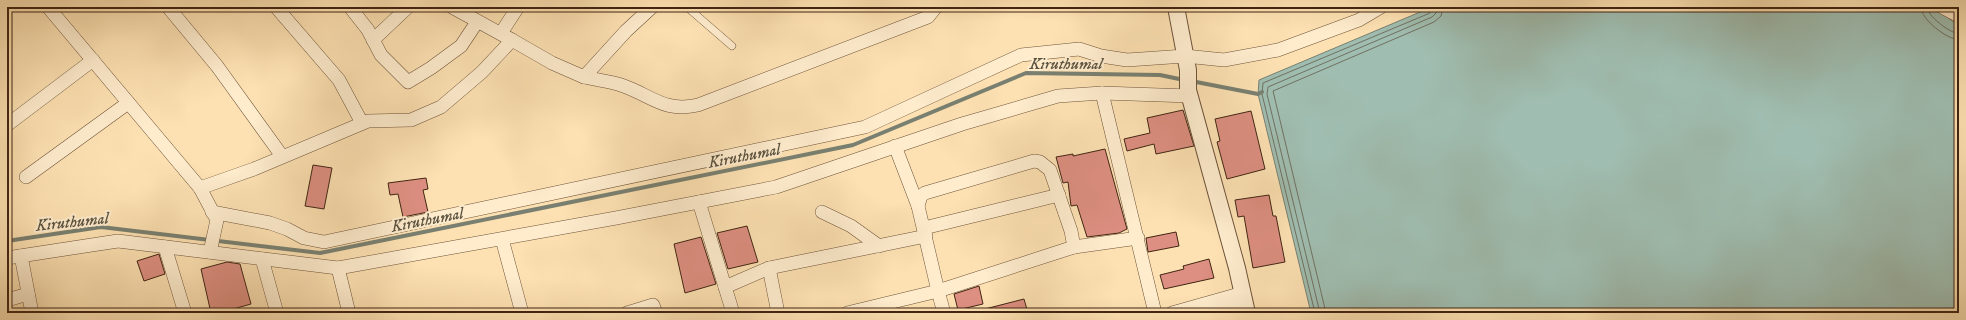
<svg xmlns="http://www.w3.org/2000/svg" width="1966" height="320" font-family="'IM FELL DW Pica',serif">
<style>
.water{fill:#9fbdb0;stroke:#798071}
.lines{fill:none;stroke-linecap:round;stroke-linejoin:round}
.shore{stroke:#707161;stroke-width:1}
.stream{stroke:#798071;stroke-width:4}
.building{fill:#dd8f81;stroke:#402512}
.service-casing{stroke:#6f543a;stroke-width:8}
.minor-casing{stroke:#6f543a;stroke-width:14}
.tertiary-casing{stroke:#6f543a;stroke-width:18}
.service{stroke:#feeccd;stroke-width:7}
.minor{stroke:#feeccd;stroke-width:13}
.tertiary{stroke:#feeccd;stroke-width:16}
.labels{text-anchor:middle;stroke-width:4;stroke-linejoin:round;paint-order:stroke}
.water-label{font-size:16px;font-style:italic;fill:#5c5341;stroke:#feeccd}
</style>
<rect width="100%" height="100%" fill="#fde1b2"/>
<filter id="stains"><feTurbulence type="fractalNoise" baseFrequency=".005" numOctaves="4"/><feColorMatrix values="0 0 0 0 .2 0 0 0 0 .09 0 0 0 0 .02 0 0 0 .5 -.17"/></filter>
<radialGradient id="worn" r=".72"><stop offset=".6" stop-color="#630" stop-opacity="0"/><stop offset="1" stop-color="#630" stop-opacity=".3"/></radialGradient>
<path class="water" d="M1432,7H1934L1959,26V313H1311L1258,94L1259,80Z"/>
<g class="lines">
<g class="shore">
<path d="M1921,7C1921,20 1947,39 1959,40"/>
<path d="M1927,7C1927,16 1950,33 1959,34"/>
<path d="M1315,313L1262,94L1263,83L1430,13L1432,7"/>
<path d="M1320,313L1267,94L1268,87L1432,17L1436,13L1437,7"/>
<path d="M1326,313L1273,91L1434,22L1441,16L1443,7"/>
</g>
<g class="stream">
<path d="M1191,81L1258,94L1262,92"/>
<path d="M7,241L101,227L320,253L853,145L1026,73L1160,75L1184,80"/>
</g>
</g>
<g class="building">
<path d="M1183,110L1194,146L1156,154L1154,144L1127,151L1124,139L1150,133L1147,118Z"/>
<path d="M1251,111L1265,169L1227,179L1217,142L1220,141L1215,119Z"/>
<path d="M1105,149L1127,229L1119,233L1087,237L1077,205L1071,206L1068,182L1063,183L1056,157L1073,154V156Z"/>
<path d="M313,165L332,168L324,209L305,206Z"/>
<path d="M426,178L428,189L423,190L428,212L403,217L398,194L390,195L388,183Z"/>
<path d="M1269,195L1273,216H1276L1285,262L1253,268L1244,216L1238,217L1235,200Z"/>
<path d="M747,226L758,262L728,269L717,233Z"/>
<path d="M1176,232L1179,246L1148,252L1146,238Z"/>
<path d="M701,237L716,284L685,293L674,244Z"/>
<path d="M159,254L165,274L144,281L137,261Z"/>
<path d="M1209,259L1214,278L1164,289L1160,275L1184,269L1183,266Z"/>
<path d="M227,262L240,264L251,304L219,313H211L201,269Z"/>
<path d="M979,286L983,304L958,310L954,294Z"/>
<path d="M1024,299L1028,313H985V309Z"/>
</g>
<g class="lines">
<defs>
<path id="service" d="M687,7L732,46"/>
<g id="minor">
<path d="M48,7L200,188L217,220L210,252"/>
<path d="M168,7L217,66L282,156"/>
<path d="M276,7L339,80L362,123"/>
<path d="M350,7L368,30L381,55L408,82L431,68L461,46L477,22"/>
<path d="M452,7L512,40"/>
<path d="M1942,7L1959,16"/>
<path d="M501,33L518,7"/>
<path d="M373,40L408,7"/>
<path d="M584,77C597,80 609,81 621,85C651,95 664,113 698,105L928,17L936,7"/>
<path d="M1102,93L1155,313"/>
<path d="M7,125L93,60"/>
<path d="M895,146L918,206"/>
<path d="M1034,161L1040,162L1050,170L1071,231L1074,247L938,291L918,206L921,196L925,193Z"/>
<path d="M26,177L128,103"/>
<path d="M200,188L254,169L368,121L411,120L441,107L482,72L512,40L552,63L584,77L626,31L652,7"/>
<path d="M699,202L733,313"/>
<path d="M212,212L270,223L287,229L304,238L324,242L865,127L1021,55L1079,49L1101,56L1127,60L1185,56L1224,60L1278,50L1359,20L1381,7"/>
<path d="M822,212L851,226L879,246"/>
<path d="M924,228L1059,195"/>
<path d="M502,239L522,313"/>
<path d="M165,247L185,313"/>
<path d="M1074,247L1138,238"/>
<path d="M21,256L32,313"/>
<path d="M7,258L118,241L338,268L616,218L776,187L962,124L1058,96L1102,93L1190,96"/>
<path d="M262,259L277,313"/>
<path d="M338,268L349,313"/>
<path d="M725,287L769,268"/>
<path d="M7,300L28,294"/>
<path d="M627,313L653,305L656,313"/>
<path d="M778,313L769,268L926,236"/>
<path d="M847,313L938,291L944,313"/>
<path d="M1172,313L1243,293"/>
<path d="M1208,313L1245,303"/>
</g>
<path id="tertiary" d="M1176,7L1188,70V90L1237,268L1247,313"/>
</defs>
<use href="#service" class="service-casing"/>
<use href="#minor" class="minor-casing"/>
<use href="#tertiary" class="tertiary-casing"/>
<use href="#service" class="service"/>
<use href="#minor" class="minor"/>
<use href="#tertiary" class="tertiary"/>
</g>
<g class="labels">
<g class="water-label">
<text x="1066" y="69">Kiruthumal</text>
<text transform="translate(744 155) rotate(-11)" y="6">Kiruthumal</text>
<text transform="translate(427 219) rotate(-11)" y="6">Kiruthumal</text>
<text transform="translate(72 221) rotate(-6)" y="6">Kiruthumal</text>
</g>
</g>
<rect width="1966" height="320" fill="none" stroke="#fde1b2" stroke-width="24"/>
<rect x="8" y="8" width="1950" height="304" fill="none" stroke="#402512" stroke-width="2"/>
<rect x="12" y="12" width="1942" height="296" fill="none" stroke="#402512"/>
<rect width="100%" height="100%" filter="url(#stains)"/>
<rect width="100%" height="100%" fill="url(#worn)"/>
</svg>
